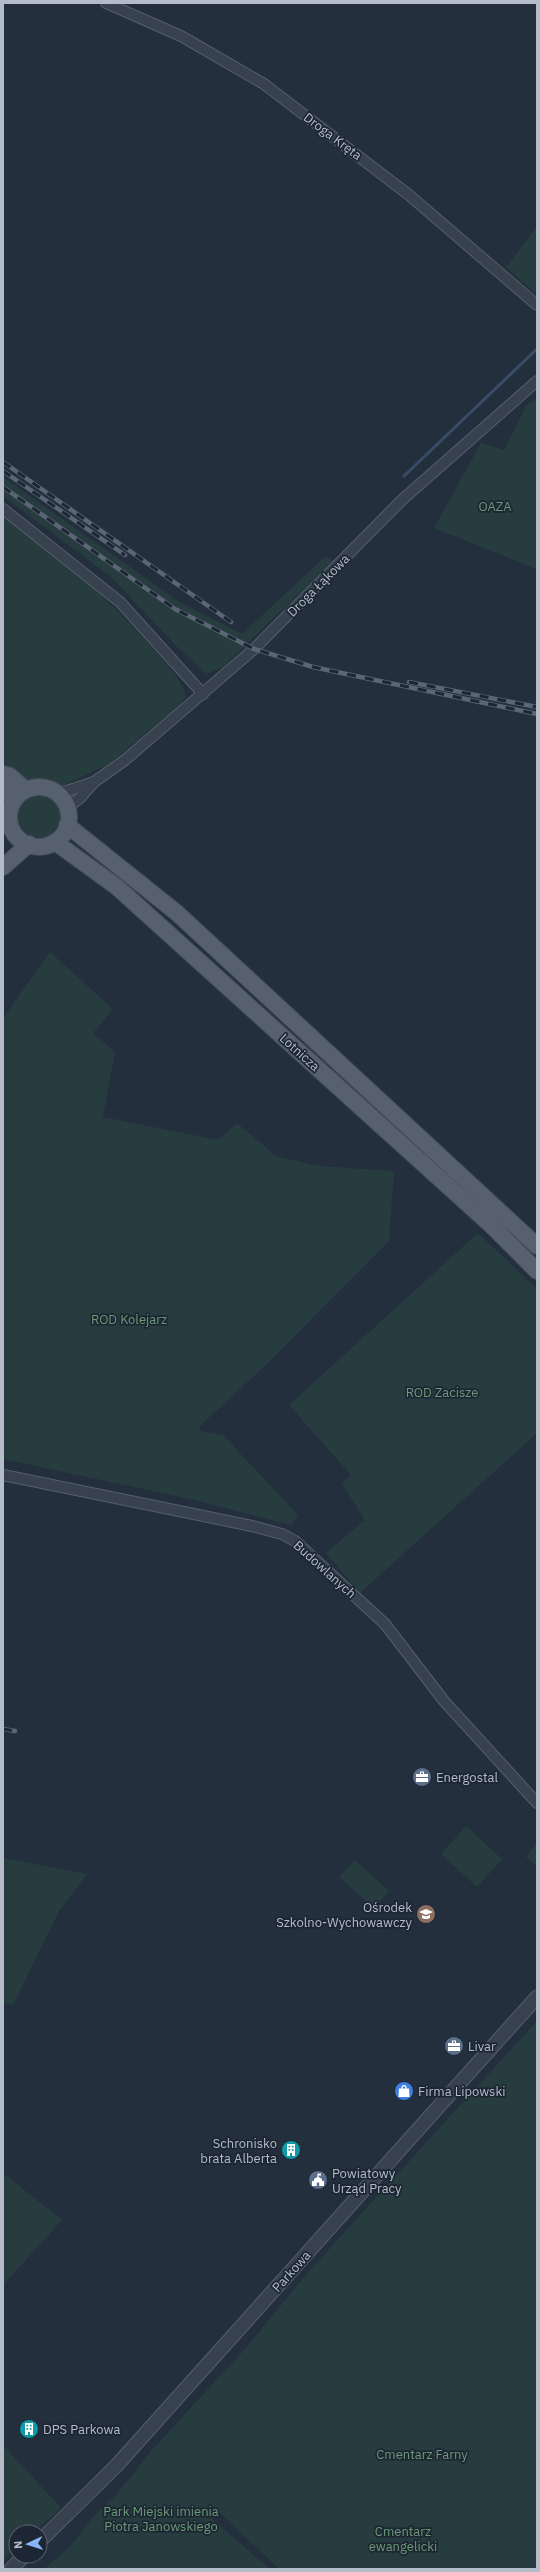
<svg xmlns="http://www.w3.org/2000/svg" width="540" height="2572" font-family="'IBM Plex Sans',sans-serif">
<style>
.green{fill:#263c3f}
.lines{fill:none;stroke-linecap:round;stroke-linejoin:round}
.stream{stroke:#394c67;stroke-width:3}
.minor-casing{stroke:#565f6c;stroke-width:12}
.tertiary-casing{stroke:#565f6c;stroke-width:15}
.primary-casing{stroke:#414a57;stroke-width:18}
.minor{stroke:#38414e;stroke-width:10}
.tertiary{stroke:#38414e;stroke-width:13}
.primary{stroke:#56606e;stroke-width:16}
.rail-casing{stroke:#5a6575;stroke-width:4.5}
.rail{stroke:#1d2633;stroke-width:3;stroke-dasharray:9;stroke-linecap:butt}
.labels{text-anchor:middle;stroke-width:3.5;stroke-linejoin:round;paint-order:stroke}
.street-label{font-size:13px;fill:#b4bcc9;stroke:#1d2633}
.park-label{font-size:13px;fill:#6b9a76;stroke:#1d2633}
.poi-label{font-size:13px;fill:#b4bcc9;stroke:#1d2633;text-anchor:start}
</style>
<rect width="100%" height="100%" fill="#242f3e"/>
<g class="green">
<path d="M537,227V295L506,267Z"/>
<path d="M537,398V569L434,528L481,443L504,450L526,406Z"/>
<path d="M3,477L181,603L242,634L326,556L333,561L223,667L207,674L180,650L111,577L3,496Z"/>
<path d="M3,515C58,554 110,599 154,650C167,665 181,678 186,697L177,707L109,764L63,786L29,780L11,771L3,780Z"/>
<circle cx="38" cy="816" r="23"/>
<path d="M50,952L113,1009L93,1033L115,1052L103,1117L218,1140L237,1123L276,1156L319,1166L394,1171L389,1241L269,1362L200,1426V1431L223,1435L298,1515L291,1525L190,1499L3,1459V1018Z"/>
<path d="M478,1233L537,1289V1433L360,1593L326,1553L365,1520L342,1484L351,1475L289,1405Z"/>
<path d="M466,1826L502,1859L477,1887L441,1854Z"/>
<path d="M537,1843V1866L526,1857Z"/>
<path d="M3,1858L87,1874L59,1911L13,2005L3,2003Z"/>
<path d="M355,1860L389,1891L374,1908L339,1877Z"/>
<path d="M537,2021V2569H279L219,2512L211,2516L212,2519L270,2569H44L69,2548L91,2519L117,2494L151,2451L244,2350L310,2270Z"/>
<path d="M3,2173L62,2220L3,2285Z"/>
<path d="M3,2445L61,2508L34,2532H16V2548L3,2559Z"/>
</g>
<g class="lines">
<path class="stream" d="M404,476L537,349"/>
<defs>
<g id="minor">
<path d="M106,3L181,36L264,84L409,195L537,305"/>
<path d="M3,509L120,602L203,694"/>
<path d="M58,794L94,782"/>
<path d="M67,808L80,798L94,782L125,760L254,649L403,499L537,381"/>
<path d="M3,1475L252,1526L282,1534L295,1541L385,1624L444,1701L537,1803"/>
</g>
<g id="tertiary">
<path d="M40,2541L117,2465L537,1997"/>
<path d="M11,2569L24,2556"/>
</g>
<g id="primary">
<path d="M3,774L10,776L26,790"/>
<path d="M3,787L15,799"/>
<circle cx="39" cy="817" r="30"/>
<path d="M67,825L177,913L537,1246"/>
<path d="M55,842L117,887L490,1224L537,1271"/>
<path d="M3,867L29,844"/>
</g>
</defs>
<use href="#minor" class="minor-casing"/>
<use href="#tertiary" class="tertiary-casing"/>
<use href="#primary" class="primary-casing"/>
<use href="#minor" class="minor"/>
<use href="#tertiary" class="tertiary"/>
<use href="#primary" class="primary"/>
<defs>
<g id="rail">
<path d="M3,462L231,622"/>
<path d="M3,471L125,555"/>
<path d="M3,487L175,609L254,649L313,667L537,714"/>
<path d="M409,682L537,707"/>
<path d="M3,1729L15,1731"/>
</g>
</defs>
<use href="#rail" class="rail-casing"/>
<use href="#rail" class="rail"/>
</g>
<defs>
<symbol id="office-disc" viewBox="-11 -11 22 22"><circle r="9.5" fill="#5c6f8a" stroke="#1d2633"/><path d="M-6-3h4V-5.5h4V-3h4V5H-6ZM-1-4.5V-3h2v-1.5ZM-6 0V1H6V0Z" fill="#fff"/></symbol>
<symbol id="school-disc" viewBox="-11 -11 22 22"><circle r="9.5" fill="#8d6e63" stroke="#1d2633"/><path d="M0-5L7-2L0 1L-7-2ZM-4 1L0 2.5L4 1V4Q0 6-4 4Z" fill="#fff"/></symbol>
<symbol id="shop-disc" viewBox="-11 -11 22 22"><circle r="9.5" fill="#3f7fe0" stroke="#1d2633"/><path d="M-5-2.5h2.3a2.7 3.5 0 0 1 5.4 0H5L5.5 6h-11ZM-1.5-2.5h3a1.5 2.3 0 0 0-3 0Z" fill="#fff"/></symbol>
<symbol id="building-disc" viewBox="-11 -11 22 22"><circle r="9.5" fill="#0f9aa8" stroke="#1d2633"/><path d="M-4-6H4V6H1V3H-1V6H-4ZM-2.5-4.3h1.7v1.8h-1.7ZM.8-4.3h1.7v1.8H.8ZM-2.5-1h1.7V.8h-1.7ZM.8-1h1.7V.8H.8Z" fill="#fff"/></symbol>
<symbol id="civic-disc" viewBox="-11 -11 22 22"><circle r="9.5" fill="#5c6f8a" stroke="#1d2633"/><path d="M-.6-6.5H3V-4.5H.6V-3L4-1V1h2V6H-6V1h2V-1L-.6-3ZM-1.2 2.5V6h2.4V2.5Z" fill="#fff"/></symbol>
</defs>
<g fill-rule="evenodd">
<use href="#office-disc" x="411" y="1766" width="22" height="22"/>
<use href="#school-disc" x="415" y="1903" width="22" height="22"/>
<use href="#office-disc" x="443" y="2035" width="22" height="22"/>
<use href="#shop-disc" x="393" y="2080" width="22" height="22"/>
<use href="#building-disc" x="280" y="2139" width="22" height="22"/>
<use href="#civic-disc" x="307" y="2169" width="22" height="22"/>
<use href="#building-disc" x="18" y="2418" width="22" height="22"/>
</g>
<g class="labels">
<g class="street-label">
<text transform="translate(333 136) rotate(37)" y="5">Droga Kręta</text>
<text transform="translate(318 585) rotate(-45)" y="5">Droga Łąkowa</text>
<text transform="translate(300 1052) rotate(42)" y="5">Lotnicza</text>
<text transform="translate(325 1569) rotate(42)" y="5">Budowlanych</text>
<text transform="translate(291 2271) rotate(-48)" y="5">Parkowa</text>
</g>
<g class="park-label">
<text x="495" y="511">OAZA</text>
<text x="129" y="1324">ROD Kolejarz</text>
<text x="442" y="1397">ROD Zacisze</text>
<text x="422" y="2459">Cmentarz Farny</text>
<text x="161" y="2516">Park Miejski imienia<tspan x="161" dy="15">Piotra Janowskiego</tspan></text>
<text x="403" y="2536">Cmentarz<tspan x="403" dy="15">ewangelicki</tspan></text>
</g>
<g class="poi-label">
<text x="436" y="1782">Energostal</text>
<text x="412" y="1912" text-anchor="end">Ośrodek<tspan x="412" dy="15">Szkolno-Wychowawczy</tspan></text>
<text x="468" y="2051">Livar</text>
<text x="418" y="2096">Firma Lipowski</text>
<text x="277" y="2148" text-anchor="end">Schronisko<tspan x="277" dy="15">brata Alberta</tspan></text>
<text x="332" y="2178">Powiatowy<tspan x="332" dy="15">Urząd Pracy</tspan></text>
<text x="43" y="2434">DPS Parkowa</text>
</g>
</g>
<rect width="540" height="2572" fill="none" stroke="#b4bcc9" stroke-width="8"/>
<g transform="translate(28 2544) rotate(266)"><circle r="19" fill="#1d2633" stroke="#59626f"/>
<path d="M0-3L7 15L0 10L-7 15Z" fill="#8ab4f8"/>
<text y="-6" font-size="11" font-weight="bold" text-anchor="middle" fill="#b4bcc9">N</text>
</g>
</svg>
